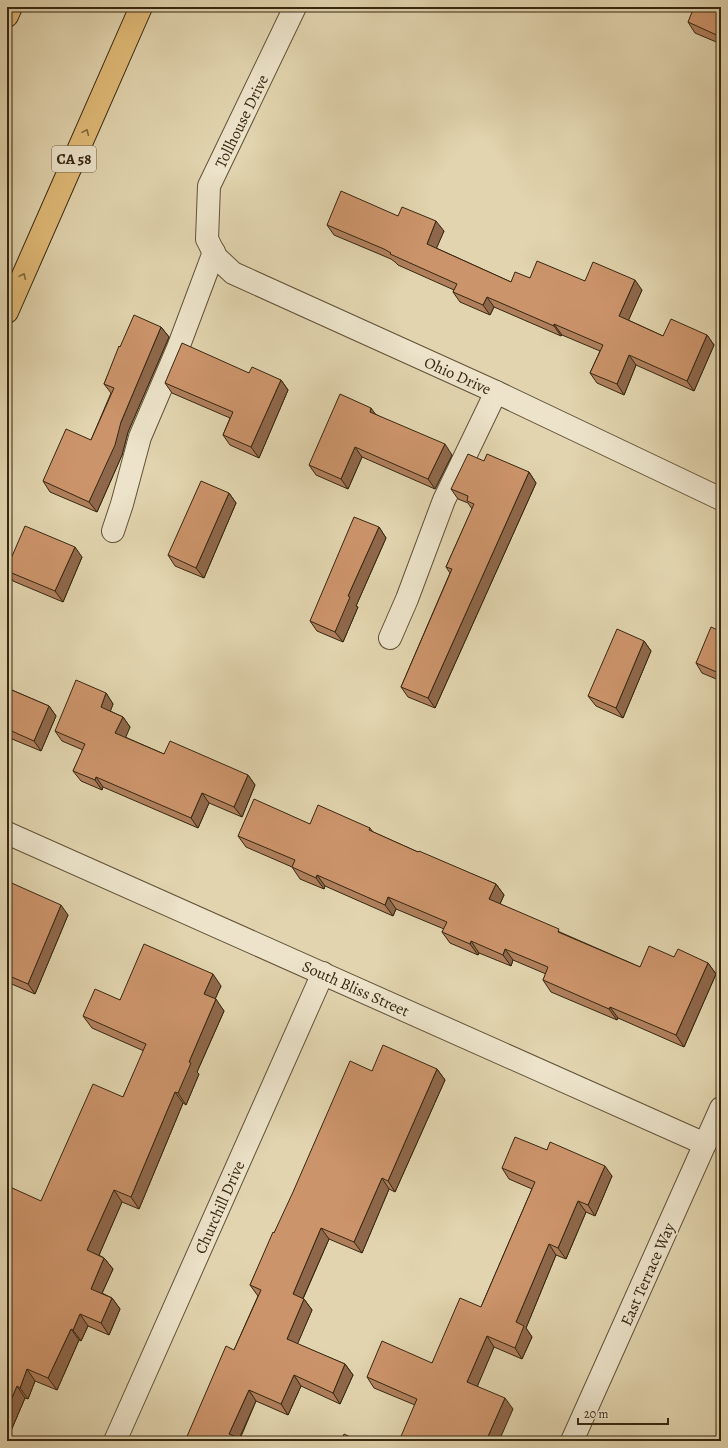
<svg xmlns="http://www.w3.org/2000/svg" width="728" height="1448" font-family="Alegreya,serif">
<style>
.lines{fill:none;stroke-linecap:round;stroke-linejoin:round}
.minor-casing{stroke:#625238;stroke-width:24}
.highway-casing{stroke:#372711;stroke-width:24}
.minor{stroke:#ece3ca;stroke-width:22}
.highway{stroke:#e0ba77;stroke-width:22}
.wall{fill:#af7f5c;stroke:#372711}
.shaded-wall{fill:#8f684b;stroke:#372711}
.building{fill:#cc946b;stroke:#372711}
.oneway{stroke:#83693f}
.labels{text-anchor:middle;stroke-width:4;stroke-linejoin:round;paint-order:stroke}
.shield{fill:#ece3ca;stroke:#6d5f48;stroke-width:1}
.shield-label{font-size:15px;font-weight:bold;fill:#372711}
.street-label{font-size:16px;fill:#372711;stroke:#ece3ca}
</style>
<rect width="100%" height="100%" fill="#e1d4ae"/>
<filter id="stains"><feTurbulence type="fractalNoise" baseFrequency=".005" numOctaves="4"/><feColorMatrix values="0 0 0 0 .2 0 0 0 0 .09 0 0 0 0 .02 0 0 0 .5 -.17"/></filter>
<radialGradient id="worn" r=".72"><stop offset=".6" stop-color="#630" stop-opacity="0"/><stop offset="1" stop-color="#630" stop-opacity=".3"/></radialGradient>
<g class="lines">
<defs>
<g id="minor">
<path d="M295,7L209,186L207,239L216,257L233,273L496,392L721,499"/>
<path d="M113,531L122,504L140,437L178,348L214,252"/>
<path d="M390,638L407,599L444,500L496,392"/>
<path d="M7,833L705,1144"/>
<path d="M115,1441L323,973"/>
<path d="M572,1441L721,1108"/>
</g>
<g id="highway">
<path d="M7,16L11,7"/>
<path d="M7,312L141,7"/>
</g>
</defs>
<use href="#minor" class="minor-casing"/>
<use href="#highway" class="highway-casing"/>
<use href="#minor" class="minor"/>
<use href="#highway" class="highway"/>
</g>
<g class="wall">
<path d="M721,7V44L695,33L688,22Z"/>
<path d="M398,216L444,231L436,248L511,282L530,278L585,281L642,290L628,320L663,336L707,335L714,345L694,391L636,365L624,395L597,383L590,373L600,351L562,335L561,336L494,307L490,315L460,302L453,292L454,290L398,265L395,262L391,259L334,235L327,225Z"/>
<path d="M161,327L169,337L128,432L122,455L97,512L50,492L43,481L91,440L111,393L104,384L120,347Z"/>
<path d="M249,373L281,380L288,390L259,458L230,445L223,435L230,418L172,393L165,383Z"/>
<path d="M375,414L452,455L435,489L362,457L348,489L316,475L309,465Z"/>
<path d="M484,461L529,472L536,483L435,708L408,697L401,687L450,573L446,567L472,509L468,503L458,499L451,489Z"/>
<path d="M229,493L236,503L204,578L175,566L168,555Z"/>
<path d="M379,527L386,538L356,606L358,607L343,642L317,631L310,621Z"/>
<path d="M82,557L63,602L13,581L7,571V568Z"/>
<path d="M721,630V681L702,673L696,663Z"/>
<path d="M644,641L651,651L623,718L596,706L588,696Z"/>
<path d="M7,688L49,706L56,716L41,751L12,739L7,750Z"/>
<path d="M106,693L113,704L110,711L123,717L130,727L125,737L164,754L248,775L255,785L242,817L209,803L198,828L103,787L102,790L81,781L73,771L83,750L62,741L55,731Z"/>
<path d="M310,824L370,828L373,832L418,852L496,884L504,895L500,904L562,933L640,967L674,957L708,963L716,974L684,1047L618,1018L617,1020L551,992L543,980L546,974L513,960L511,966L479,953L478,955L450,943L442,932L444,929L396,909L393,916L325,886L324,889L300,879L292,867L246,847L238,836Z"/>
<path d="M7,881L68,915L35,994L7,982Z"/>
<path d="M221,986L215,999L224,1011L197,1072L199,1074L186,1105L183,1103L139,1209L122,1202L99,1255L104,1258L113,1269L102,1293L112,1298L120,1309L109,1335L88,1326L81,1341L79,1340L57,1390L35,1381L28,1399L25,1398L7,1440L41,1201L123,1097L144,1051L92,1028L83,1016L120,1000Z"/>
<path d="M437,1069L445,1080L395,1192L389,1189L362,1253L329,1239L303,1299H304L312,1310L297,1344L345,1364L353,1375L340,1404L301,1386L288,1415L256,1401L240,1439L185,1441L234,1350L258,1296L250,1285L274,1233L372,1071Z"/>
<path d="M547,1150L612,1176L595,1216L586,1212L566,1259L556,1255L526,1328L532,1337L522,1359L494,1347L477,1386L513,1409L415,1405L374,1388L367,1377L432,1363L481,1307L532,1189L509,1179L502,1168Z"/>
</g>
<g class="shaded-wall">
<path d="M436,221L444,231L434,254L427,244Z"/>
<path d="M635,280L642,290L626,326L619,316Z"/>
<path d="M487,297L494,307L490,315L483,305Z"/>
<path d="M554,324L562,335L561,336L554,326Z"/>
<path d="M161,327L169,337L128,432L122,455L97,512L89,502L121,422Z"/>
<path d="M707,335L714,345L694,391L687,381Z"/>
<path d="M629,355L636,365L624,395L617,384Z"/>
<path d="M281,380L288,390L259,458L251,447Z"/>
<path d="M371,408L379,419L370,412Z"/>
<path d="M445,444L452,455L435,489L428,479Z"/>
<path d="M355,447L362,457L348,489L341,479Z"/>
<path d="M529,472L536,483L435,708L428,698Z"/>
<path d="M229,493L236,503L204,578L196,568Z"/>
<path d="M379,527L386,538L356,606L358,607L343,642L335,632L348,596Z"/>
<path d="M75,547L82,557L63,602L55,591Z"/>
<path d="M644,641L651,651L623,718L616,708Z"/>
<path d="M106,693L113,704L108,718L101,707Z"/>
<path d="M49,706L56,716L41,751L34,741Z"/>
<path d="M123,717L130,727L123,744L115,733Z"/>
<path d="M7,731L12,739L7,750Z"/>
<path d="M248,775L255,785L242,817L234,807Z"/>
<path d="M96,777L103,787L102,790L95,780Z"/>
<path d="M202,793L209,803L198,828L191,818Z"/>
<path d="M317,875L325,886L324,889L316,878Z"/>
<path d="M496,884L504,895L497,910L489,899Z"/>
<path d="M388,897L396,909L393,916L385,905Z"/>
<path d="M61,905L68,915L35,994L28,984Z"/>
<path d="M471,941L479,953L478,955L470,944Z"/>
<path d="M505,949L513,960L511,966L503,955Z"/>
<path d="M708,963L716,974L684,1047L676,1035Z"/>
<path d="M213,974L221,986L212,1006L204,994Z"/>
<path d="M216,999L224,1011L197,1072L199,1074L186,1105L178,1093L189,1062Z"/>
<path d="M610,1007L618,1018L617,1020L609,1009Z"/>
<path d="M437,1069L445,1080L395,1192L388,1181Z"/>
<path d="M175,1092L183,1103L139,1209L131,1197Z"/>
<path d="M7,1104L11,1110L7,1118Z"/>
<path d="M605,1166L612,1176L595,1216L588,1205Z"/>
<path d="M382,1178L389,1189L362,1253L354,1242Z"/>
<path d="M114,1190L122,1202L96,1262L87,1250Z"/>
<path d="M578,1201L586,1212L566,1259L558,1248Z"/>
<path d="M321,1228L329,1239L300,1305L293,1294Z"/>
<path d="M549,1244L556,1255L526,1328L532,1337L522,1359L515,1348L516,1322Z"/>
<path d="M104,1258L113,1269L99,1300L91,1289Z"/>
<path d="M112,1298L120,1309L109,1335L101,1323Z"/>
<path d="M304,1299L312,1310L295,1350L287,1339Z"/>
<path d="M80,1314L88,1326L81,1341L73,1330Z"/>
<path d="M71,1329L79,1340L57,1390L48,1378Z"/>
<path d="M487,1336L494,1347L475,1392L467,1382Z"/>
<path d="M345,1364L353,1375L340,1404L333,1393Z"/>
<path d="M27,1369L35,1381L28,1399L20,1388Z"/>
<path d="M294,1375L301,1386L288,1415L281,1404Z"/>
<path d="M17,1386L25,1398L7,1440V1409Z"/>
<path d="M249,1390L256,1401L238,1441L229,1434Z"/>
<path d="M505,1398L513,1409L499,1441H486Z"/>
</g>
<g class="building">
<path d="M694,7H721V37L688,22Z"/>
<path d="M341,191L398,216L402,207L436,221L427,244L511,282L515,272L530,278L537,261L585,281L593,262L635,280L619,316L663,336L671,319L707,335L687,381L629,355L617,384L590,373L603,345L554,324V326L487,297L483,305L453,292L457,284L390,254L391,253L384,249L327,225Z"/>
<path d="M134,315L161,327L121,422L115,445L89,502L43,481L66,429L91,440L114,388L104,384L119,346L120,347Z"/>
<path d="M182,343L249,373L252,367L281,380L251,447L223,435L233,412L165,383Z"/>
<path d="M340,394L371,408L370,412L445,444L428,479L355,447L341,479L309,465Z"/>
<path d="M468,454L484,461L487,454L529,472L428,698L401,687L452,569L446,567L474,504L467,501L468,496L451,489Z"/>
<path d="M201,481L229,493L196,568L168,555Z"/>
<path d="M354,517L379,527L348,596L350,597L335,632L310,621Z"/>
<path d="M25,526L75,547L55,591L7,571V568Z"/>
<path d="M711,627L720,631L721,630V674L696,663Z"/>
<path d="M617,629L644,641L616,708L588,696Z"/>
<path d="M76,680L106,693L101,707L123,717L115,733L164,754L170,741L248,775L234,807L202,793L191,818L96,777L95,780L73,771L85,744L55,731Z"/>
<path d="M7,688L49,706L34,741L7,729Z"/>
<path d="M254,799L310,824L318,805L370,828L369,830L418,852L419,851L496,884L489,899L559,929L558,932L640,967L649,946L674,957L678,949L708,963L676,1035L610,1007L609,1009L543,980L548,967L505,949L503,955L471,941L470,944L442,932L447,922L388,897L385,905L317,875L316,878L292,867L295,860L238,836Z"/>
<path d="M7,881L61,905L28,984L7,975Z"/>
<path d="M144,944L213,974L204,994L216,999L189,1062L191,1063L178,1093L175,1092L131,1197L114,1190L87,1250L104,1258L91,1289L112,1298L101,1323L80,1314L73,1330L71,1329L48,1378L27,1369L20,1388L17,1386L7,1409V1194L10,1187L41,1201L93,1084L123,1097L146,1044L83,1016L95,989L120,1000Z"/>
<path d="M383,1045L437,1069L388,1181L382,1178L354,1242L321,1228L293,1294L304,1299L287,1339L345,1364L333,1393L294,1375L281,1404L249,1390L229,1434L241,1439L240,1441H185L226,1346L234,1350L261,1290L250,1285L273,1232L274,1233L293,1192L350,1061L372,1071Z"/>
<path d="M515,1137L547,1150L550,1142L605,1166L588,1205L578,1201L558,1248L549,1244L516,1322L524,1326L515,1348L487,1336L467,1382L505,1398L486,1441H399L417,1399L367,1377L382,1341L432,1363L460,1298L481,1307L535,1182L502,1168Z"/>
<path d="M344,1434L359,1441H341Z"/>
</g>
<defs><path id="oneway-chevron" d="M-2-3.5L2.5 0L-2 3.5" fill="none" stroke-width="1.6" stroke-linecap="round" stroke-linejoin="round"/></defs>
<g class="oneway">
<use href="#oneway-chevron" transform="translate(86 132) rotate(-66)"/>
<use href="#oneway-chevron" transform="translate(23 276) rotate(-66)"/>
</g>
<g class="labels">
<rect class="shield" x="52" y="146" width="44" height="26" rx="3"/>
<g class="shield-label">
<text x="74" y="164">CA 58</text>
</g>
<g class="street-label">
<text transform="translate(241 121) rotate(-64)" y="6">Tollhouse Drive</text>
<text transform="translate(458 375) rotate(24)" y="6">Ohio Drive</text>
<text transform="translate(356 988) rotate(24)" y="6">South Bliss Street</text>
<text transform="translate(219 1207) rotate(-66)" y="6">Churchill Drive</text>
<text transform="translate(647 1274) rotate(-66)" y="6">East Terrace Way</text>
</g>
</g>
<rect width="728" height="1448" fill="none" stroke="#e1d4ae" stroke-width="24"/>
<rect x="8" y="8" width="712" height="1432" fill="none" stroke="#372711" stroke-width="2"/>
<rect x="12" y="12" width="704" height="1424" fill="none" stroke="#372711"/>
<path d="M578 1418v6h90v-6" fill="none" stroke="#372711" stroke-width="2"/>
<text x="584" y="1418" font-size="12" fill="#372711" stroke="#ece3ca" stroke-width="3" paint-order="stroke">20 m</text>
<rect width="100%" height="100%" filter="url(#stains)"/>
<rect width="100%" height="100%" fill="url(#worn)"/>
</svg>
